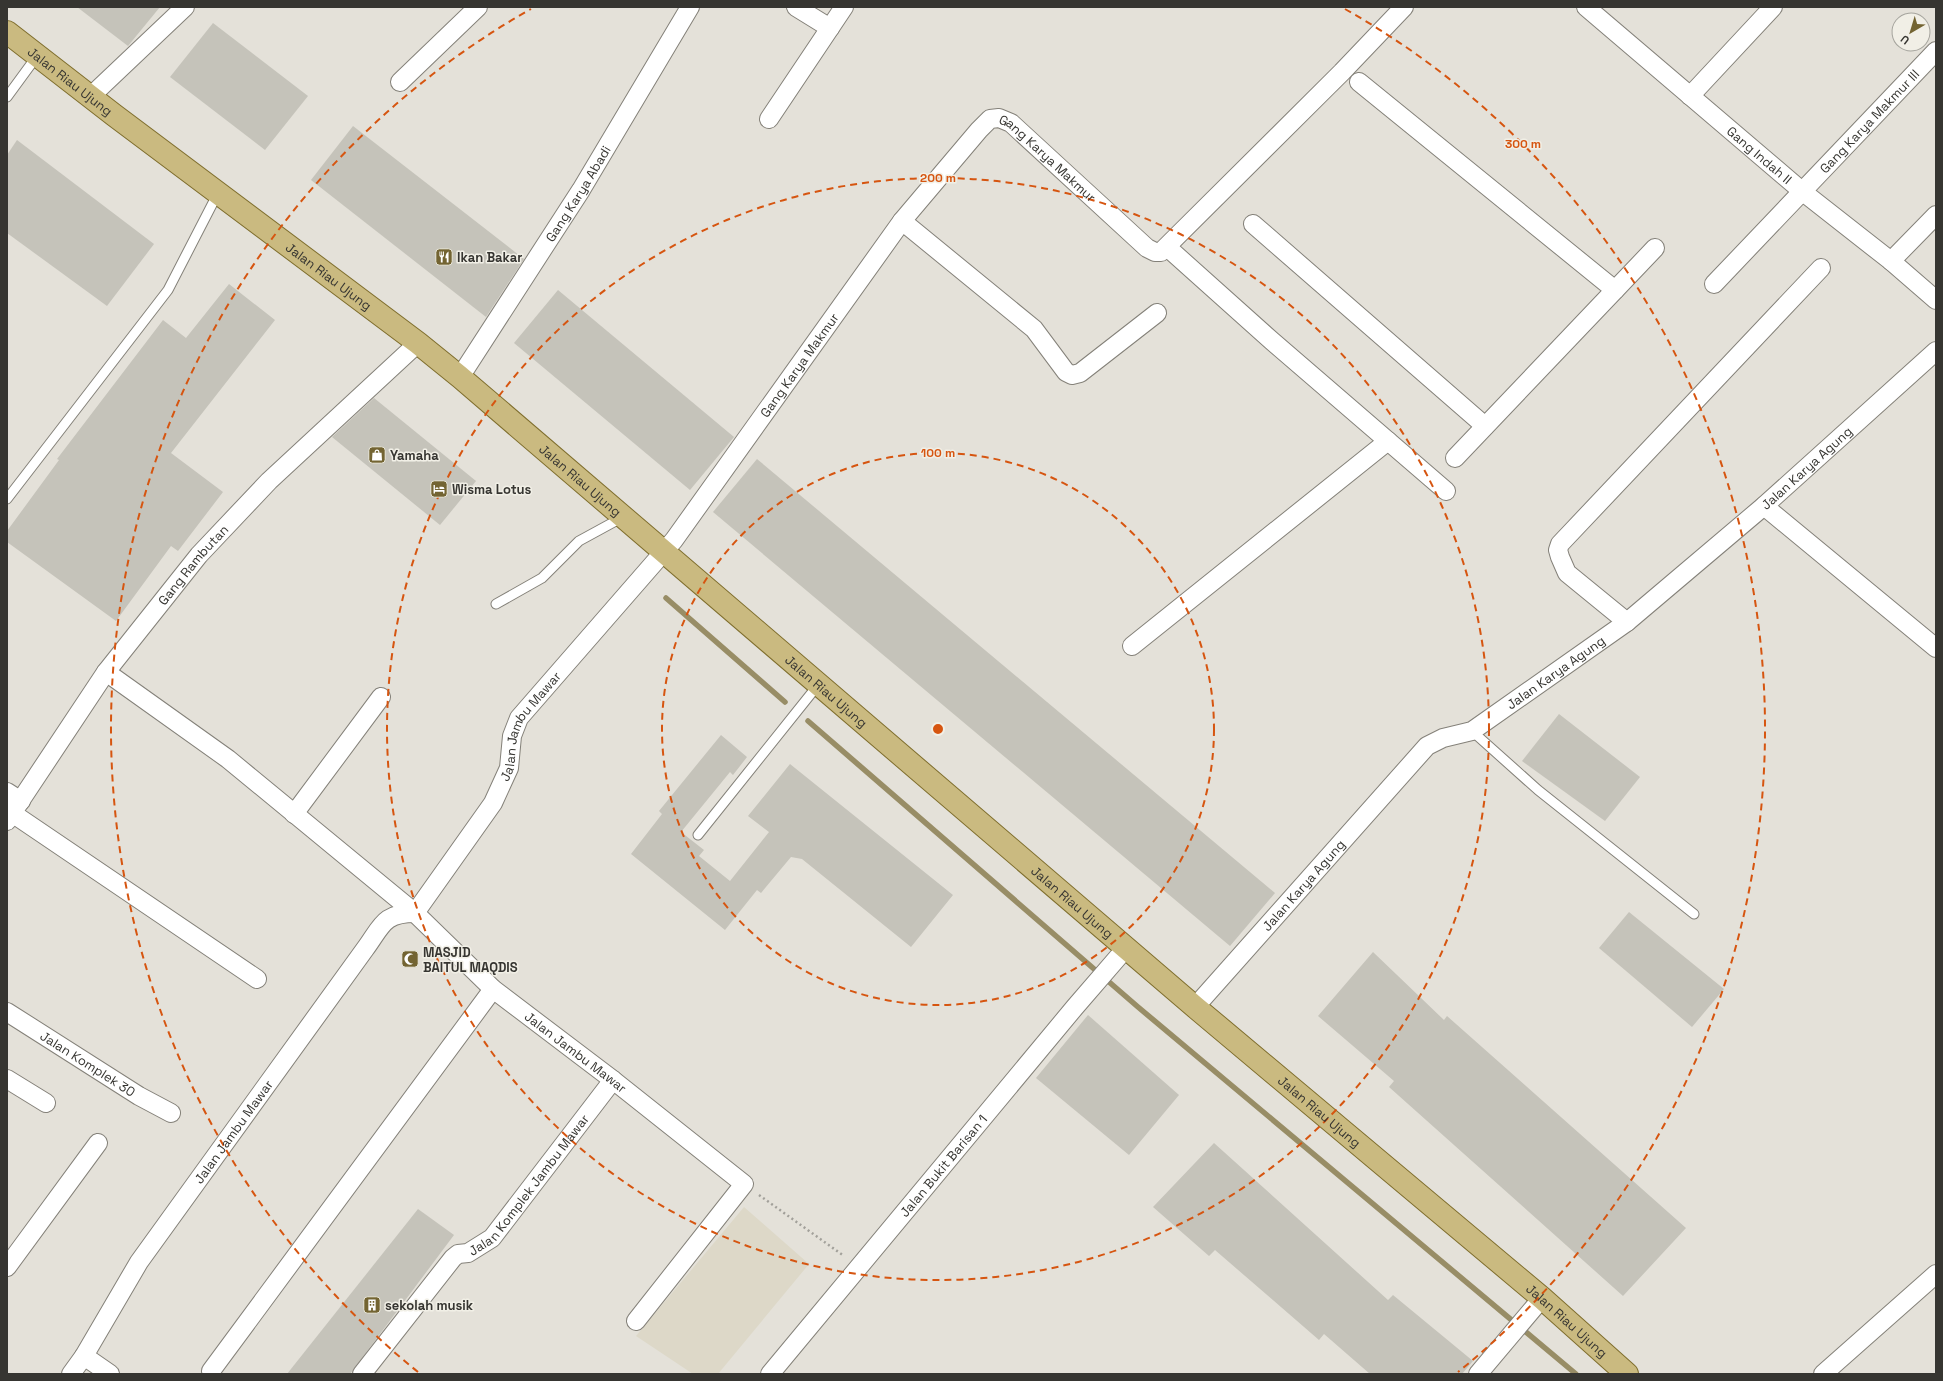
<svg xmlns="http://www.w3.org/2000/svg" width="1943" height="1381" font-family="'Space Grotesk',sans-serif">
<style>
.built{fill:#ddd8c8}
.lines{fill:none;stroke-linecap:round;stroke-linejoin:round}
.stream{stroke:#988d66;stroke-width:5.5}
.building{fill:#c5c3ba}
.service-casing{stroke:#848179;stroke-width:11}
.minor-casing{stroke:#848179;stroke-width:20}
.primary-casing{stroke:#7f6e2d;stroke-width:24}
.path{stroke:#a2a09a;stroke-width:2.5;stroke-dasharray:2 3;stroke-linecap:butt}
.service{stroke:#fff;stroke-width:9}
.minor{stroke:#fff;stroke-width:18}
.primary{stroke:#caba80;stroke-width:22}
.ring{fill:none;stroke:#d65510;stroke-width:2;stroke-dasharray:7 5}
.labels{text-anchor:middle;stroke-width:3;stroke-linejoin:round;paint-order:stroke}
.street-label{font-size:13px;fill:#363531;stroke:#f1efe6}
.poi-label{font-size:13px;font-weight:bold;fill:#363531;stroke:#f1efe6;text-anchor:start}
.centre{fill:#d65510;stroke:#f1efe6;stroke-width:2}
.ring-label{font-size:12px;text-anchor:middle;font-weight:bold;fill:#d65510;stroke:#f1efe6;stroke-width:3;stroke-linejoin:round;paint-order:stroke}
</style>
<rect width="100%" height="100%" fill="#e4e1d9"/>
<path class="built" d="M744,1207L809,1264L718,1374H693L636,1336Z"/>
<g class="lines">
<g class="stream">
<path d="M666,598L785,702"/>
<path d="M808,721L1138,1007L1576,1374"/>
</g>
</g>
<g class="building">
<path d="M77,7H160L128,46Z"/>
<path d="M213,23L308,96L265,150L170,77Z"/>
<path d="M353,126L524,259L486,317L311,180Z"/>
<path d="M17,140L154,244L107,306L7,233V155Z"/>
<path d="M229,284L275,320L171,453L223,492L178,551L171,546L116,621L7,542V531L59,460L57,459L163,320L186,338Z"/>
<path d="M558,290L734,437L690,490L514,343Z"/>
<path d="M374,398L476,481L440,525L332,437Z"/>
<path d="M757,459L1275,893L1230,946L713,512Z"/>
<path d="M1559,714L1640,777L1605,821L1522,761Z"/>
<path d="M721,735L747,757L733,775L730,772L681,832L704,850L699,856L730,881L769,832L748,816L790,764L953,895L911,947L802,859L791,857L761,893L757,890L725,930L631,854L662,814L659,811Z"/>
<path d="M1629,912L1724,989L1692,1027L1599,948Z"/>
<path d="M1373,952L1444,1020L1447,1016L1686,1228L1623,1296L1389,1087L1394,1081L1318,1016Z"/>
<path d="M1088,1015L1179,1095L1129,1155L1036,1078Z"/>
<path d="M1214,1143L1388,1300L1393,1295L1473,1361L1462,1374H1370L1324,1334L1319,1340L1215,1250L1209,1256L1153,1207Z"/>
<path d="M418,1209L454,1235L350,1374H287Z"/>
</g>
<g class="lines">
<defs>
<g id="service">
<path d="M7,97L37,56"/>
<path d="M7,499L168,290L218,193"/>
<path d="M496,604L542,578L579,541L623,517"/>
<path d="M1472,731L1538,790L1694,914"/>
<path d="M698,835L818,685"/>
</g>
<g id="minor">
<path d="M796,7L830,28"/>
<path id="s1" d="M1586,7L1803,192L1891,261L1936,300"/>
<path d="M400,82L478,7"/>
<path d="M1359,82L1615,290L1455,458"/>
<path d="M1690,96L1773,7"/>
<path d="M90,97L185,7"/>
<path d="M769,119L844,7"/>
<path d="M902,221L1034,329L1066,372L1072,375L1080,373L1157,313"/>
<path d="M1253,224L1485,426"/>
<path d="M1167,247L1272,341L1446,491"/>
<path d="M1891,261L1936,215"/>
<path id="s2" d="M1714,284L1936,51"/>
<path d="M1615,290L1655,248"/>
<path id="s3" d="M460,377L581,190L690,7"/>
<path d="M1764,506L1936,648"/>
<path d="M1627,622L1567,573L1560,557L1558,550L1560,544L1821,268"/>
<path d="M1132,646L1388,441"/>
<path id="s4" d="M106,672L228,759L415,913L493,989L613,1080L744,1184L636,1321"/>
<path d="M7,792L21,801"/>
<path d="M12,813L257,979"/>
<path d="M294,814L381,697"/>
<path id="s5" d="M7,821L106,672L199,555L269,481L418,343"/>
<path id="s6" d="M1195,1007L1427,746L1443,738L1472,731L1627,622L1764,506L1936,351"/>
<path id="s7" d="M7,1012L139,1096L171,1113"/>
<path d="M7,1079L46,1103"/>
<path d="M7,1267L98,1143"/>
<path d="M84,1356L110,1374"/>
<path d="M211,1371L493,989"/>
<path id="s8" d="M71,1374L84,1356L139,1262L365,949C382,926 383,913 415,913L493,803L509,768L512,736L519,718L674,540L902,221L979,130L990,119L999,118L1011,123L1147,248L1155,252H1161L1342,72L1404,7"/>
<path id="s9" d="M362,1374L453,1258L458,1254L468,1253L492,1238L613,1080"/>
<path id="s10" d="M770,1374L1075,1007L1126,948"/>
<path d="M1478,1374L1542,1298"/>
<path d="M1823,1374L1936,1274"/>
</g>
<g id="primary">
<path id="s11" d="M7,32L114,115L418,343L460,377L1195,1007L1542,1298L1627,1374"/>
</g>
</defs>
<use href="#service" class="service-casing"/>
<use href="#minor" class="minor-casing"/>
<use href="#primary" class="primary-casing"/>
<path class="path" d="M759,1195L844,1256"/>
<use href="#service" class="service"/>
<use href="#minor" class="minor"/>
<use href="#primary" class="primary"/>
</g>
<g class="ring">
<circle cx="938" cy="729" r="276"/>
<circle cx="938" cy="729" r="551"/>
<path d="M418 1372A827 827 0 0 1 531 9M1345 9A827 827 0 0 1 1458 1372"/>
</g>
<defs>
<symbol id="restaurant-square" viewBox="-11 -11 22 22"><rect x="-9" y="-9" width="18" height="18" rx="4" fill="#736432" stroke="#f1efe6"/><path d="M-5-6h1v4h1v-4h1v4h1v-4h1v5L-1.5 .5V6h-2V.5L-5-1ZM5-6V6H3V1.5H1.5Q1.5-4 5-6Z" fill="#fff"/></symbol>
<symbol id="shop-square" viewBox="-11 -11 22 22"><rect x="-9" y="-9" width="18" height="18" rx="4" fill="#736432" stroke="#f1efe6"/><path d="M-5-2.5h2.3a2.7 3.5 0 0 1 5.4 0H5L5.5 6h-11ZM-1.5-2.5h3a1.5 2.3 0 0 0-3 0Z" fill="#fff"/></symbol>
<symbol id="hotel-square" viewBox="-11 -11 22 22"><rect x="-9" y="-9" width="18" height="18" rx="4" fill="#736432" stroke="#f1efe6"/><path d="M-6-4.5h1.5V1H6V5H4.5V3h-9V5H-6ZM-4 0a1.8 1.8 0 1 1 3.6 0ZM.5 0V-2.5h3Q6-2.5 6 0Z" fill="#fff"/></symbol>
<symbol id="mosque-square" viewBox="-11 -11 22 22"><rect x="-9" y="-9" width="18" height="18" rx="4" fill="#736432" stroke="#f1efe6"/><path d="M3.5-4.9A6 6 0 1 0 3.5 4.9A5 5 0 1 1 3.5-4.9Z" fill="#fff"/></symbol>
<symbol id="building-square" viewBox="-11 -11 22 22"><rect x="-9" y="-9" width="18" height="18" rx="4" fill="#736432" stroke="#f1efe6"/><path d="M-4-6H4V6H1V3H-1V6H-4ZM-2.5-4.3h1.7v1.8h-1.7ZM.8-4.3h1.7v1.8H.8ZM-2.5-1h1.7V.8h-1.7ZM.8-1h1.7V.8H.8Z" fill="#fff"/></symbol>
</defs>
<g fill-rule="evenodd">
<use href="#restaurant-square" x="434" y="247" width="20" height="20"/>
<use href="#shop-square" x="367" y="445" width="20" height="20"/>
<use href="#hotel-square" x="429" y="479" width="20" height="20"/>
<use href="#mosque-square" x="400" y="949" width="20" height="20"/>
<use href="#building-square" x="362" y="1295" width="20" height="20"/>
</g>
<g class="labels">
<g class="street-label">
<text dy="5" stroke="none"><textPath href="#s11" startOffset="80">Jalan Riau Ujung</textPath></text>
<text dy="5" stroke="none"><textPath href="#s2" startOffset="225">Gang Karya Makmur III</textPath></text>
<text dy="5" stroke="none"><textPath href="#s1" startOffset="228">Gang Indah II</textPath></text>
<text dy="5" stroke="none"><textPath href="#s8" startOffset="1643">Gang Karya Makmur</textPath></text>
<text dy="5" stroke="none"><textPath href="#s3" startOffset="218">Gang Karya Abadi</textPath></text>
<text dy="5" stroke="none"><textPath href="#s11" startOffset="404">Jalan Riau Ujung</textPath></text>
<text dy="5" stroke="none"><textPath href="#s8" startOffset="1259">Gang Karya Makmur</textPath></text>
<text dy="5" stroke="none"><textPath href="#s6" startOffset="823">Jalan Karya Agung</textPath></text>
<text dy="5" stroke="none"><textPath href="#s11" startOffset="728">Jalan Riau Ujung</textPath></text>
<text dy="5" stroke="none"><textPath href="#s5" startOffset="317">Gang Rambutan</textPath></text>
<text dy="5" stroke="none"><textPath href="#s6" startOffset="499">Jalan Karya Agung</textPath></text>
<text dy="5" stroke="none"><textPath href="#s11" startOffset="1052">Jalan Riau Ujung</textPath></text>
<text dy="5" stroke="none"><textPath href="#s8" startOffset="805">Jalan Jambu Mawar</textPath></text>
<text dy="5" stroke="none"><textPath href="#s6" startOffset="163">Jalan Karya Agung</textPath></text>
<text dy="5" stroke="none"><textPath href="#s11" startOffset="1376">Jalan Riau Ujung</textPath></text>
<text dy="5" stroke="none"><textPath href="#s4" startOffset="605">Jalan Jambu Mawar</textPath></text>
<text dy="5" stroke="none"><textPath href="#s7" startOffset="96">Jalan Komplek 30</textPath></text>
<text dy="5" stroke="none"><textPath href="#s11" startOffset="1700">Jalan Riau Ujung</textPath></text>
<text dy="5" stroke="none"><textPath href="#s8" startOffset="292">Jalan Jambu Mawar</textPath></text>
<text dy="5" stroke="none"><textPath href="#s10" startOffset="271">Jalan Bukit Barisan 1</textPath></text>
<text dy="5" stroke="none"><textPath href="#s9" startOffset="256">Jalan Komplek Jambu Mawar</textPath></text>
<text dy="5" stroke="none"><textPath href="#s11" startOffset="2024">Jalan Riau Ujung</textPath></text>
</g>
<g class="poi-label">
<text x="457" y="262">Ikan Bakar</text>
<text x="390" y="460">Yamaha</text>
<text x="452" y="494">Wisma Lotus</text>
<text x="423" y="957">MASJID<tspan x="423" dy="15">BAITUL MAQDIS</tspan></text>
<text x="385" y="1310">sekolah musik</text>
</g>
</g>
<circle cx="938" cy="729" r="6" class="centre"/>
<g class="ring-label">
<text x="1523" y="148">300 m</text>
<text x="938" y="182">200 m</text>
<text x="938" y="457">100 m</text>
</g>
<rect width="1943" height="1381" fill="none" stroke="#363531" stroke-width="16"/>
<g transform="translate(1911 32) rotate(218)"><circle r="19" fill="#f1efe6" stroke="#a6a59e"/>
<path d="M0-3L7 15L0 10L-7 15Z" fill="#736432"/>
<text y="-6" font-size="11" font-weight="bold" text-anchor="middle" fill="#363531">U</text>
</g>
</svg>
